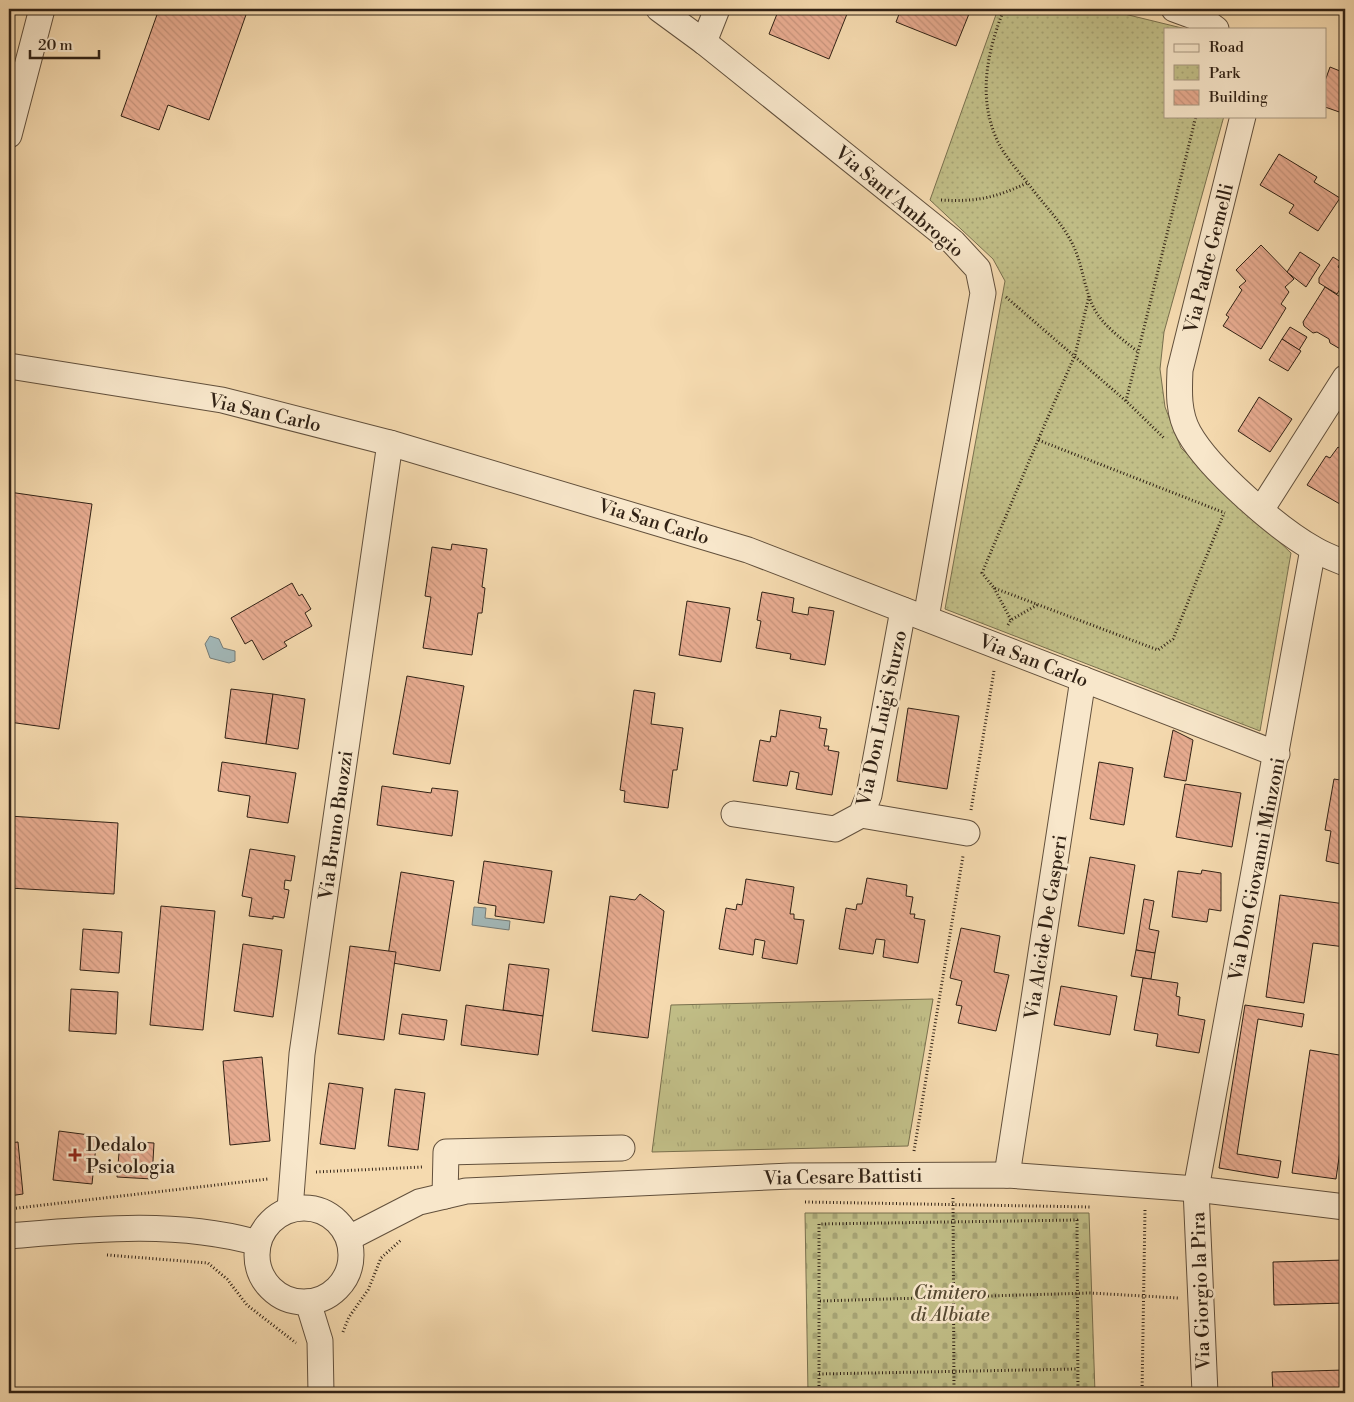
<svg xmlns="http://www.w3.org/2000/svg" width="1354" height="1402" font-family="'Libre Bodoni',serif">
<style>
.grass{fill:url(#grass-tufts);stroke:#79704e}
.cemetery{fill:url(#cemetery-stones);stroke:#79704e}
.park{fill:url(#park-dots);stroke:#79704e}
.water{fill:#a2b7b7;stroke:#757b76}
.building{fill:url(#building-back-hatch);stroke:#312215}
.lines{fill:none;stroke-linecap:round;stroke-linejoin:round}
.minor-casing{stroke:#62503c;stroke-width:27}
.path{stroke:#312215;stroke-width:3;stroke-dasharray:1 2.5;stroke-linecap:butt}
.minor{stroke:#f8e7cb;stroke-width:25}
.poi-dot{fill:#8f2418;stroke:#f8e7cb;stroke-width:2}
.labels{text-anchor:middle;stroke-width:5;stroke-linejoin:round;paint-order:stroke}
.street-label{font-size:19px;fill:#312215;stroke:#f8e7cb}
.poi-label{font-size:19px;fill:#312215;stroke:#f8e7cb;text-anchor:start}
.park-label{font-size:19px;font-style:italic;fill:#554932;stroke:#f8e7cb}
</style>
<defs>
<pattern id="grass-tufts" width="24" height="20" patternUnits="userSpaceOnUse" patternTransform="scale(1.25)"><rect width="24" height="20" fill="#c1be87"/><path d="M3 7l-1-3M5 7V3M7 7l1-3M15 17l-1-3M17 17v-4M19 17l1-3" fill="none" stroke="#a6a374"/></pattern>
<pattern id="cemetery-stones" width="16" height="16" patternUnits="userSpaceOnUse" patternTransform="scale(1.25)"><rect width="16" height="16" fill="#c1be87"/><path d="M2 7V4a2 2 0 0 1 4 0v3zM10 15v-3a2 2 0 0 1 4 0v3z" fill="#a6a374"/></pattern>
<pattern id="park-dots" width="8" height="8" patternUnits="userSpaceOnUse" patternTransform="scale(1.25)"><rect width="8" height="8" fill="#c1be87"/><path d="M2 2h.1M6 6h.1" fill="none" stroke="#a6a374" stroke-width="1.8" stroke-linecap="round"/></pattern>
<pattern id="building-back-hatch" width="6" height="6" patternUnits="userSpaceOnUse" patternTransform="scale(1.25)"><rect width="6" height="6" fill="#e8ac91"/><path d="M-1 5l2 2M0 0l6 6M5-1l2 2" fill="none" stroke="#c7947c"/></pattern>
</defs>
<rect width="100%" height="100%" fill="#f5daaf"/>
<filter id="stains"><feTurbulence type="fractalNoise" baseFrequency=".004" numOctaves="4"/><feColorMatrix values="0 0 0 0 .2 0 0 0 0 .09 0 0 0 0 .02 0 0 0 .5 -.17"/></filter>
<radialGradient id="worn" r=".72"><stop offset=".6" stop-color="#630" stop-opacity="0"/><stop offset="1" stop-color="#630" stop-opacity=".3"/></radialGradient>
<path class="grass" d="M933,999L908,1146L652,1152L671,1005Z"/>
<path class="cemetery" d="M805,1213H1089L1095,1393H808Z"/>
<path class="park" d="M998,9H1104L1186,29H1165V116H1224L1164,332L1160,369L1165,407L1181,448L1291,553L1260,731L945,609L1005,281L993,259L930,200Z"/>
<g class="water">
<path d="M210,636L219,639L223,648L235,651V661L229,663L210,658L205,644Z"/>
<path d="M474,907L486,908L485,918L510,921L509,930L472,925Z"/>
</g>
<g class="building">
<path d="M9,9H13L9,28Z"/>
<path d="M159,9H248L209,120L168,105L159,130L121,116Z"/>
<path d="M779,9H849L829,59L769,34Z"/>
<path d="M901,9H971L956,46L896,22Z"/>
<path d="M1330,67L1345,73V114L1325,107V81Z"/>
<path d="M1279,154L1317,177L1314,182L1340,198L1318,231L1289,213L1294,205L1260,185Z"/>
<path d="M1261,245L1294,279L1285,287L1289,292L1281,304L1286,308L1261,349L1223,326L1229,317L1226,315L1242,290L1239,287L1246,281L1236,270Z"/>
<path d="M1300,252L1320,265L1306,287L1287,272Z"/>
<path d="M1333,257L1341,262L1338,267L1345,272V281L1337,294L1319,283V278Z"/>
<path d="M1325,287L1345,300V349L1342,350L1330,343L1329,339L1317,332L1313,333L1304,326L1303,322Z"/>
<path d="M1290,327L1307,337L1299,350L1282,339Z"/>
<path d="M1282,339L1301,351L1288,371L1269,360Z"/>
<path d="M1259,397L1292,419L1270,452L1238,431Z"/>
<path d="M1338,447L1345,452V507L1307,485L1326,456L1330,458Z"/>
<path d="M9,492L92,504L59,729L9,722Z"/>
<path d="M452,544L487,549L482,587L485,588L482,613H478L472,655L423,648L431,597L425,596L432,547L451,550Z"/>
<path d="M292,583L299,596L302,594L311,609L305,613L312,626L284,642L287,646L263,660L252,640L245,644L231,618Z"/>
<path d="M762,592L794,598L792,612L808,615L809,607L834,611L825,665L790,659L791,654L756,648L761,621L757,620Z"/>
<path d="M687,601L730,608L721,662L679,655Z"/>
<path d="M407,676L464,686L450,764L393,754Z"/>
<path d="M231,689L273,694L266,744L225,738Z"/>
<path d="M634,690L655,693L651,724L683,728L677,770H673L668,808L624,802L625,791L620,790Z"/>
<path d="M273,694L305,699L298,749L266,744Z"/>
<path d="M908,708L959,716L947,789L897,781Z"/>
<path d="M780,710L821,717L819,728L827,729L824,746H829L828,750L839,752L832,795L796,789L799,773L790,771L787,786L753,781L760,740L770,742L771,736L776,737Z"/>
<path d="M1173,730L1193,740L1186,781L1164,777Z"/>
<path d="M1345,748V865L1326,861L1331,831L1325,830L1334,779L1340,780Z"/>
<path d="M222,762L296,773L288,823L247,817L250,796L218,791Z"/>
<path d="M1099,762L1133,768L1124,825L1090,819Z"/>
<path d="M1185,784L1241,793L1232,847L1176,837Z"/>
<path d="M382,786L431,793L432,788L458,791L452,836L377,825Z"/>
<path d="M9,816L118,823L114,894L9,888Z"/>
<path d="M250,849L295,856L291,881L285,880L284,889L289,890L284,918L273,916V919L249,916L252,898L242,896Z"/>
<path d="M1090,857L1135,865L1124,934L1078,926Z"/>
<path d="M484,861L552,871L544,923L495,916L496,906L478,903Z"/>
<path d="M1202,870L1221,873V911L1209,909L1207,922L1172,917L1178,871L1201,874Z"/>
<path d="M401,872L454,881L440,971L387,962Z"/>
<path d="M867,878L907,885L906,896L913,897L910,914H915L914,918L925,920L918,963L883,957L885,940L876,939L873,954L839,949L846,908L856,910L857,904H862Z"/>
<path d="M746,879L794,887L790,914H794V919L804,920L797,964L762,958L765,941L755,939L753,955L719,949L726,908L736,910L737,904L742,905Z"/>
<path d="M640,894L664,911L648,1038L592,1031L610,896L635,900Z"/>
<path d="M1280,895L1345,904V947L1313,943L1304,1003L1266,997Z"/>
<path d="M1144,899L1154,901L1149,929L1159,931L1155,953L1136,950Z"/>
<path d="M161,906L215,911L203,1030L150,1025Z"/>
<path d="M961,928L1000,936L994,972L1009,975L996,1031L958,1023L962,1006L956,1005L962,981L950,978Z"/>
<path d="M83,929L122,932L119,973L80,970Z"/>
<path d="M243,944L282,950L273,1017L234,1011Z"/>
<path d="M350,946L396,952L384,1040L338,1034Z"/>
<path d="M1136,950L1155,953L1151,979L1131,976Z"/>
<path d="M509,964L549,969L543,1016L503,1010Z"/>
<path d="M1143,978L1178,983L1176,996L1180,997L1178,1015L1205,1020L1199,1053L1156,1046L1158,1034L1134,1030Z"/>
<path d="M1061,986L1117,996L1110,1035L1054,1025Z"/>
<path d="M71,989L118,992L116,1034L69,1031Z"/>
<path d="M466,1005L543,1016L538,1055L461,1045Z"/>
<path d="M1245,1005L1304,1014L1302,1027L1258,1019L1237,1154L1281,1161L1278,1178L1219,1168Z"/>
<path d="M402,1014L447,1020L444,1040L399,1034Z"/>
<path d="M1310,1050L1345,1056V1115L1336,1179L1292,1173Z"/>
<path d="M262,1057L270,1141L230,1145L223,1061Z"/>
<path d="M329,1083L363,1088L355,1149L320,1144Z"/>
<path d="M395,1089L425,1093L418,1150L388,1146Z"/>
<path d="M59,1131L97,1136L92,1184L53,1180Z"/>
<path d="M120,1141L154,1143L152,1179L117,1177Z"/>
<path d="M18,1142L23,1194L9,1196V1143Z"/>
<path d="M1345,1260V1303L1274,1305L1273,1262Z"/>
<path d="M1345,1370V1393H1273L1272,1372Z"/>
</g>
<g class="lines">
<defs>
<g id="minor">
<path d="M659,9L704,42L953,242L978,269L983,293L926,618"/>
<path d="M1174,9L1204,20L1216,29"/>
<path d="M704,42L717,9"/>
<path d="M1243,116L1180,370C1179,391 1178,414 1189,433C1209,469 1278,529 1314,549C1324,555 1335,559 1345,563"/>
<path d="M9,135L42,9"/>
<path d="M9,366L222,400L390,443L748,550L1277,754"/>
<path d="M1261,510L1345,378"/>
<path d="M734,814L835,829L861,815L869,795L903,610"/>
<path d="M861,815L967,833"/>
<path d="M1007,1175L1083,679"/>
<path d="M445,1196L446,1152L622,1148"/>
<circle cx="304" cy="1255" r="47"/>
<path d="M290,1209L302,1054L390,443"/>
<path d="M9,1236C91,1229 177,1220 258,1243"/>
<path d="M349,1238L419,1202L466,1191L791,1176L1007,1175L1196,1189L1345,1207"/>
<path d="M308,1302L320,1341L321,1393"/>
<path d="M1205,1393L1196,1189L1313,549"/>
</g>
</defs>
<use href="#minor" class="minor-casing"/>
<g class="path">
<path d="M1004,9C987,52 977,98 998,142C1005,156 1017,170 1027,182C1042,203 1061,221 1072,243C1084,266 1084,295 1098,315C1108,329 1123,340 1137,351"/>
<path d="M941,200C976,202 995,198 1027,183"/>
<path d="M1089,296L1075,355L1038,440L1225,513"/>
<path d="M1006,297L1126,401L1164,438"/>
<path d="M1126,401L1196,116"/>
<path d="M1038,440L982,573L994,588L1158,650L1173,639L1224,513"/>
<path d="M994,588L1011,620"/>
<path d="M1008,625L1011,620L1037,605"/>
<path d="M971,810L994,671"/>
<path d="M914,1151L963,856"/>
<path d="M316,1172L422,1167"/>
<path d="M953,1198L954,1393"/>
<path d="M805,1202L1091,1207"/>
<path d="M9,1209L268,1179"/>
<path d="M107,1255L208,1263L227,1279L247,1305L296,1343"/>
<path d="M820,1301L1090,1293L1178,1298"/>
<path d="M343,1332L349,1317L368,1290L381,1258L401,1240"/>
<path d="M819,1374L1077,1369"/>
<path d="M819,1393V1224L1077,1220L1078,1393"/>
<path d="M1142,1393L1145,1209"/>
</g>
<use href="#minor" class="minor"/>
</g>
<path class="poi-dot" d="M72.5 1147.5h5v5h5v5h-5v5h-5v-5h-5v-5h5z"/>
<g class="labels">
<g class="street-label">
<text transform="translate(900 201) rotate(40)" y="7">Via Sant'Ambrogio</text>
<text transform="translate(1208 258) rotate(-76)" y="7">Via Padre Gemelli</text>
<text transform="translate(265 412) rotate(13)" y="7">Via San Carlo</text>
<text transform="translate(654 521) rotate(17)" y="7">Via San Carlo</text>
<text transform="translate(1034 660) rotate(21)" y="7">Via San Carlo</text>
<text transform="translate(881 718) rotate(-78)" y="7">Via Don Luigi Sturzo</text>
<text transform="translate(335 825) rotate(-82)" y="7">Via Bruno Buozzi</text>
<text transform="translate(1256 869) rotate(-79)" y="7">Via Don Giovanni Minzoni</text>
<text transform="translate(1045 927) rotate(-81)" y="7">Via Alcide De Gasperi</text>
<text transform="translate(843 1176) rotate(-1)" y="7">Via Cesare Battisti</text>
<text transform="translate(1200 1291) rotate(-92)" y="7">Via Giorgio la Pira</text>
</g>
<g class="poi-label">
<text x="86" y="1151">Dedalo<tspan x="86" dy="22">Psicologia</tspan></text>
</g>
<g class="park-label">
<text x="950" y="1299">Cimitero<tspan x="950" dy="22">di Albiate</tspan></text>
</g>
</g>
<rect width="1354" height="1402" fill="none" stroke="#f5daaf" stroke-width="30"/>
<rect x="10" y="10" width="1334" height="1382" fill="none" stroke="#312215" stroke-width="2.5"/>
<rect x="15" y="15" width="1324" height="1372" fill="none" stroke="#312215"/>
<rect x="1164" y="28" width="162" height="90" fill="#f8e7cb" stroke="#a89882"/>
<rect x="1174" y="44" width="25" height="8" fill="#f8e7cb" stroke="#a89882"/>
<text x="1209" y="52" font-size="15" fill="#312215">Road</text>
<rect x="1174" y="65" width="25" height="15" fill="url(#park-dots)" stroke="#a89882"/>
<text x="1209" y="78" font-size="15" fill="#312215">Park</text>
<rect x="1174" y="90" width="25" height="15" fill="url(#building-back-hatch)" stroke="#a89882"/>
<text x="1209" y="102" font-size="15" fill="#312215">Building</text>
<path d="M30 50v8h69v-8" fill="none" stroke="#312215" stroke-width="2.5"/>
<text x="38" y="50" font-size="15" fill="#312215" stroke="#f8e7cb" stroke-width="4" paint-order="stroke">20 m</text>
<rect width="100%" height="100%" filter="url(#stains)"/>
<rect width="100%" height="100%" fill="url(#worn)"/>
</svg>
